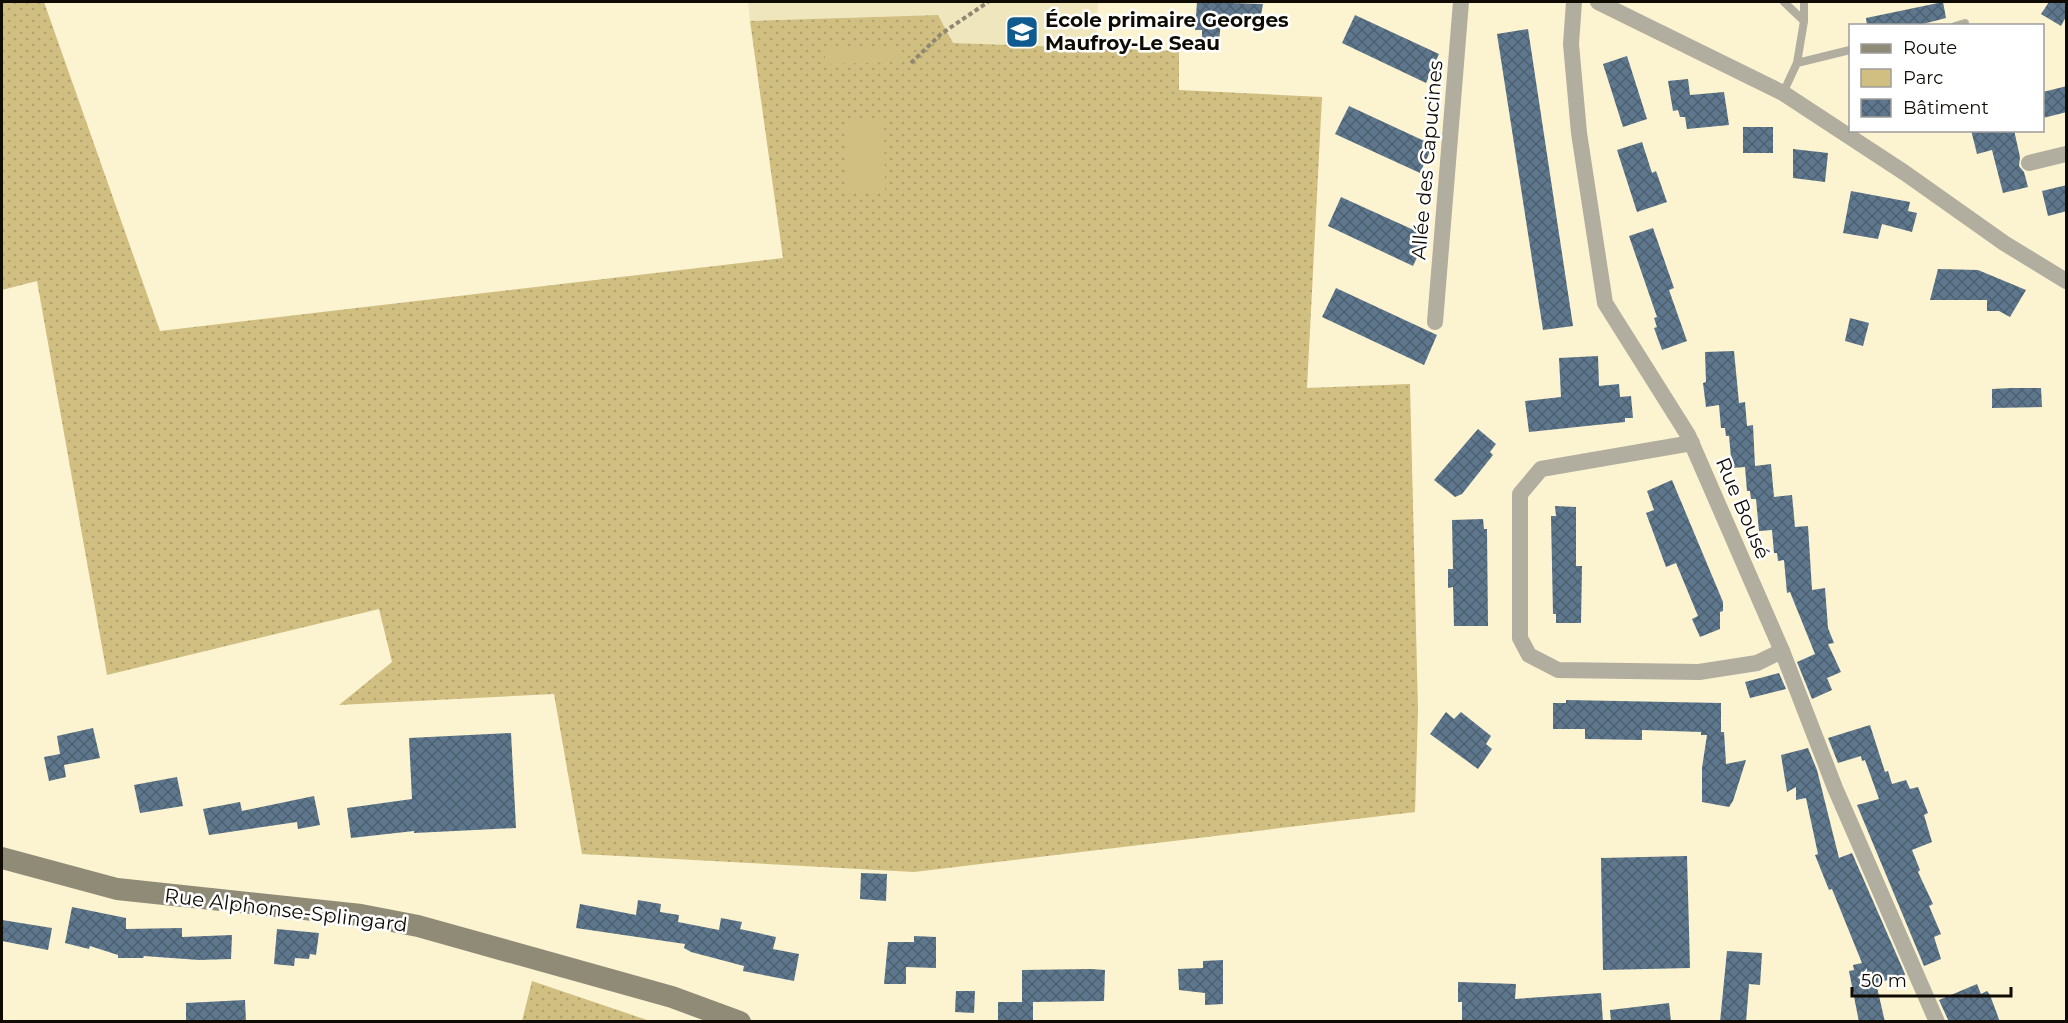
<svg xmlns="http://www.w3.org/2000/svg" width="2068" height="1023" font-family="Montserrat,sans-serif">
<style>
.built{fill:#f0e6bd}
.green{fill:url(#green-dots)}
.pitch{fill:#d0bf81}
.building{fill:url(#building-cross-hatch)}
.lines{fill:none;stroke-linecap:round;stroke-linejoin:round}
.path{stroke:#8e8771;stroke-width:4;stroke-dasharray:4.5 3;stroke-linecap:butt}
.lane{stroke:#b1ad9f;stroke-width:8}
.street{stroke:#b1ad9f;stroke-width:16}
.secondary{stroke:#908b76;stroke-width:22}
.labels{text-anchor:middle;stroke-width:5;stroke-linejoin:round;paint-order:stroke}
.poi-label{font-size:20px;font-weight:bold;fill:#0f0b02;stroke:#fff;text-anchor:start}
.street-label{font-size:20px;fill:#0f0b02;stroke:#fff}
</style>
<defs>
<pattern id="green-dots" width="8" height="8" patternUnits="userSpaceOnUse" patternTransform="scale(1.5)"><rect width="8" height="8" fill="#d0bf81"/><path d="M2 2h.1M6 6h.1" fill="none" stroke="#b1a36e" stroke-width="1.8" stroke-linecap="round"/></pattern>
<pattern id="building-cross-hatch" width="8" height="8" patternUnits="userSpaceOnUse" patternTransform="scale(1.5)"><rect width="8" height="8" fill="#5e778d"/><path d="M0 0l8 8M0 8l8-8" fill="none" stroke="#4c6071"/></pattern>
</defs>
<rect width="100%" height="100%" fill="#fcf3d1"/>
<path class="built" d="M748,2H1098L1096,48L953,43L937,15L750,21Z"/>
<g class="green">
<path d="M2,2H44L160,331L783,258L750,21L938,15L953,43L1179,51V90L1322,97L1307,388L1410,384L1418,711L1415,812L914,872L582,854L554,694L339,705L392,662L379,609L107,675L37,281L2,290Z"/>
<path d="M532,981L650,1021H522Z"/>
</g>
<g class="pitch">
<path d="M902,48V62L825,64V50Z"/>
<path d="M846,120H884L885,191L847,192Z"/>
</g>
<g class="building">
<path d="M1197,2L1263,4L1259,26L1221,21L1219,42L1202,40V30H1195Z"/>
<path d="M1943,2L1946,18L1915,26H1867L1866,18Z"/>
<path d="M2049,2H2067V15L2061,26L2041,14Z"/>
<path d="M1355,15L1439,54L1426,83L1342,43Z"/>
<path d="M1528,29L1573,326L1543,330L1497,34Z"/>
<path d="M1627,56L1647,119L1623,127L1603,64Z"/>
<path d="M1688,79L1690,95L1724,92L1729,125L1687,129L1685,117H1680L1678,110L1673,111L1668,81Z"/>
<path d="M2067,86V112L2043,118V92Z"/>
<path d="M1349,106L1433,145L1420,173L1335,134Z"/>
<rect x="1743" y="127" width="30" height="26"/>
<path d="M1971,130H2014L2020,157L2019,166L2024,172L2028,187L2003,193L1992,150L1977,154Z"/>
<path d="M1642,142L1652,173L1656,171L1667,202L1637,212L1617,150Z"/>
<path d="M1793,149L1828,153L1825,182L1793,178Z"/>
<path d="M2067,185V211L2048,216L2042,191Z"/>
<path d="M1851,191L1910,202L1908,211L1917,213L1912,232L1882,224L1878,239L1843,233Z"/>
<path d="M1341,197L1427,236L1413,266L1328,226Z"/>
<path d="M1653,228L1674,288L1669,290L1687,341L1662,350L1654,328L1657,327L1654,318L1657,317L1629,236Z"/>
<path d="M1938,269L1978,270L2026,290L2010,317L1999,311H1987V300H1930Z"/>
<path d="M1336,288L1437,335L1424,365L1322,317Z"/>
<path d="M1850,318L1869,323L1863,346L1845,341Z"/>
<path d="M1734,351L1739,403L1745,402L1747,426L1753,425L1755,466L1771,464L1774,497L1792,495L1795,527L1808,526L1812,590L1825,588L1828,628L1834,643L1828,644L1841,672L1827,678L1832,690L1812,699L1797,662L1815,654L1790,592L1787,593L1784,560L1778,561L1777,553H1774L1772,530L1759,531L1756,499H1751L1750,491H1747L1745,467L1732,468L1729,436H1726L1725,428H1721L1719,405L1706,407L1703,383L1706,382L1705,352Z"/>
<path d="M1598,356L1599,386L1619,384L1620,397L1631,396L1633,418H1625V422L1529,432L1525,401L1561,397L1559,358Z"/>
<path d="M2012,388H2041L2042,407L1992,408V389Z"/>
<path d="M1478,429L1496,444L1490,452L1493,455L1462,494L1455,497L1434,480Z"/>
<path d="M1672,480L1723,602V611L1720,612V629L1700,637L1692,619L1698,616L1676,563L1666,567L1646,513L1654,510L1647,491Z"/>
<path d="M1555,506L1576,507V566H1582L1581,623H1556V614H1553L1551,516H1556Z"/>
<path d="M1483,519L1484,529H1487L1488,626H1454L1453,587L1448,588V569H1453L1452,520Z"/>
<path d="M1779,673L1786,689L1750,698L1745,682Z"/>
<path d="M1566,700L1721,703V732H1724L1726,764L1746,760L1733,801L1729,807L1702,802V768L1707,735H1701V732L1642,730V740L1585,739V729H1553V703H1566Z"/>
<path d="M1446,712L1454,719L1461,712L1491,736L1486,744L1492,749L1478,769L1430,734Z"/>
<path d="M1870,725L1885,772L1888,771L1892,784L1906,780L1910,789L1918,787L1928,813L1924,815L1932,842L1912,850L1920,870L1918,872L1933,904L1929,906L1941,934L1934,937L1941,959L1924,966L1857,805L1879,799L1865,760L1862,761L1861,756L1838,763L1828,738Z"/>
<path d="M93,728L100,758L64,765L66,777L49,781L44,757L60,754L57,736Z"/>
<path d="M511,733L516,828L414,833V831L351,838L347,808L412,799L409,738Z"/>
<path d="M1808,748L1817,770L1839,858L1852,853L1905,974L1904,976L1876,983L1885,1022H1859L1849,971L1854,970L1853,965L1862,963L1832,889L1829,890L1815,855L1818,854L1806,798L1796,800V787L1787,792L1781,755Z"/>
<path d="M177,777L183,806L140,813L134,785Z"/>
<path d="M314,796L320,825L298,829L297,822L209,835L203,809L240,802L242,811Z"/>
<path d="M1687,856L1690,968L1603,970L1601,858Z"/>
<path d="M861,873L887,874L886,901L860,899Z"/>
<path d="M638,900L661,904L660,912L679,915L678,922L719,930L721,918L742,922L740,929L776,937L773,949L799,954L794,981L743,971L744,966L691,952L684,948L685,944L576,928L580,904L636,915Z"/>
<path d="M72,907L126,918V929L182,928V937L232,935L231,959L199,960L144,956L143,958H118V955L90,946L89,949L65,943Z"/>
<path d="M2,920L52,928L48,950L2,941Z"/>
<path d="M277,929L319,933L316,955L310,954L309,959L295,958L294,966L274,964Z"/>
<path d="M914,936L936,937V968L906,967V984H884L888,942H914Z"/>
<path d="M1727,951L1762,953L1760,985L1749,984L1746,1022H1720Z"/>
<path d="M1223,960V1004L1205,1005V993L1179,990L1178,969L1203,968V961Z"/>
<path d="M1091,969L1105,970L1104,1001L1033,1002V1022H998V1002H1022V970Z"/>
<path d="M1458,982L1516,984L1515,999L1601,993L1603,1022H1462V1002H1458Z"/>
<path d="M1977,984L1981,994L1987,991L1990,995L2000,1022H1949L1939,1000Z"/>
<path d="M956,991H975L974,1013L955,1012Z"/>
<path d="M245,1000L246,1022H186V1003Z"/>
<path d="M1669,1003L1671,1022H1611L1610,1010Z"/>
</g>
<g class="lines">
<path class="path" d="M911,63L941,34L988,2"/>
<g class="lane">
<path d="M1784,2L1804,21"/>
<path d="M1955,26L1965,23"/>
<path d="M1797,63L1804,21V2"/>
<path d="M1783,93L1797,63L1850,50"/>
</g>
<g class="street">
<path d="M1574,2L1571,44L1579,133L1605,303L1688,435L1782,651L1835,788L1937,1022"/>
<path d="M1598,2L1783,93L1905,173L2004,243L2066,281"/>
<path d="M2029,163L2066,154"/>
<path d="M1435,322L1461,2"/>
<path d="M1692,443L1541,469L1520,494V638L1529,655L1558,670L1699,672L1757,663L1782,651"/>
</g>
<path class="secondary" d="M2,858L117,889L361,915L418,926L672,997L740,1022"/>
</g>
<defs>
<symbol id="school-square" viewBox="-11 -11 22 22"><rect x="-9" y="-9" width="18" height="18" rx="4" fill="#0f5b8f" stroke="#fff"/><path d="M0-5L7-2L0 1L-7-2ZM-4 1L0 2.5L4 1V4Q0 6-4 4Z" fill="#fff"/></symbol>
</defs>
<g fill-rule="evenodd">
<use href="#school-square" x="1003" y="13" width="38" height="38"/>
</g>
<g class="labels">
<g class="poi-label">
<text x="1045" y="27">École primaire Georges<tspan x="1045" dy="23">Maufroy-Le Seau</tspan></text>
</g>
<g class="street-label">
<text transform="translate(1427 160) rotate(-85)" y="7">Allée des Capucines</text>
<text transform="translate(1743 508) rotate(67)" y="7">Rue Bousé</text>
<text transform="translate(286 910) rotate(7)" y="7">Rue Alphonse-Splingard</text>
</g>
</g>
<rect width="2068" height="1023" fill="none" stroke="#0f0b02" stroke-width="6"/>
<rect x="1849" y="24" width="195" height="108" fill="#ffffff" stroke="#9f9d9a" stroke-width="1.5"/>
<rect x="1861" y="44" width="30" height="9" fill="#908b76" stroke="#9f9d9a" stroke-width="1.5"/>
<text x="1903" y="54" font-size="18" fill="#0f0b02">Route</text>
<rect x="1861" y="69" width="30" height="18" fill="#d0bf81" stroke="#9f9d9a" stroke-width="1.5"/>
<text x="1903" y="84" font-size="18" fill="#0f0b02">Parc</text>
<rect x="1861" y="99" width="30" height="18" fill="url(#building-cross-hatch)" stroke="#9f9d9a" stroke-width="1.5"/>
<text x="1903" y="114" font-size="18" fill="#0f0b02">Bâtiment</text>
<path d="M1852 987v9h159v-9" fill="none" stroke="#0f0b02" stroke-width="3"/>
<text x="1861" y="987" font-size="18" fill="#0f0b02" stroke="#ffffff" stroke-width="4.5" paint-order="stroke">50 m</text>
</svg>
